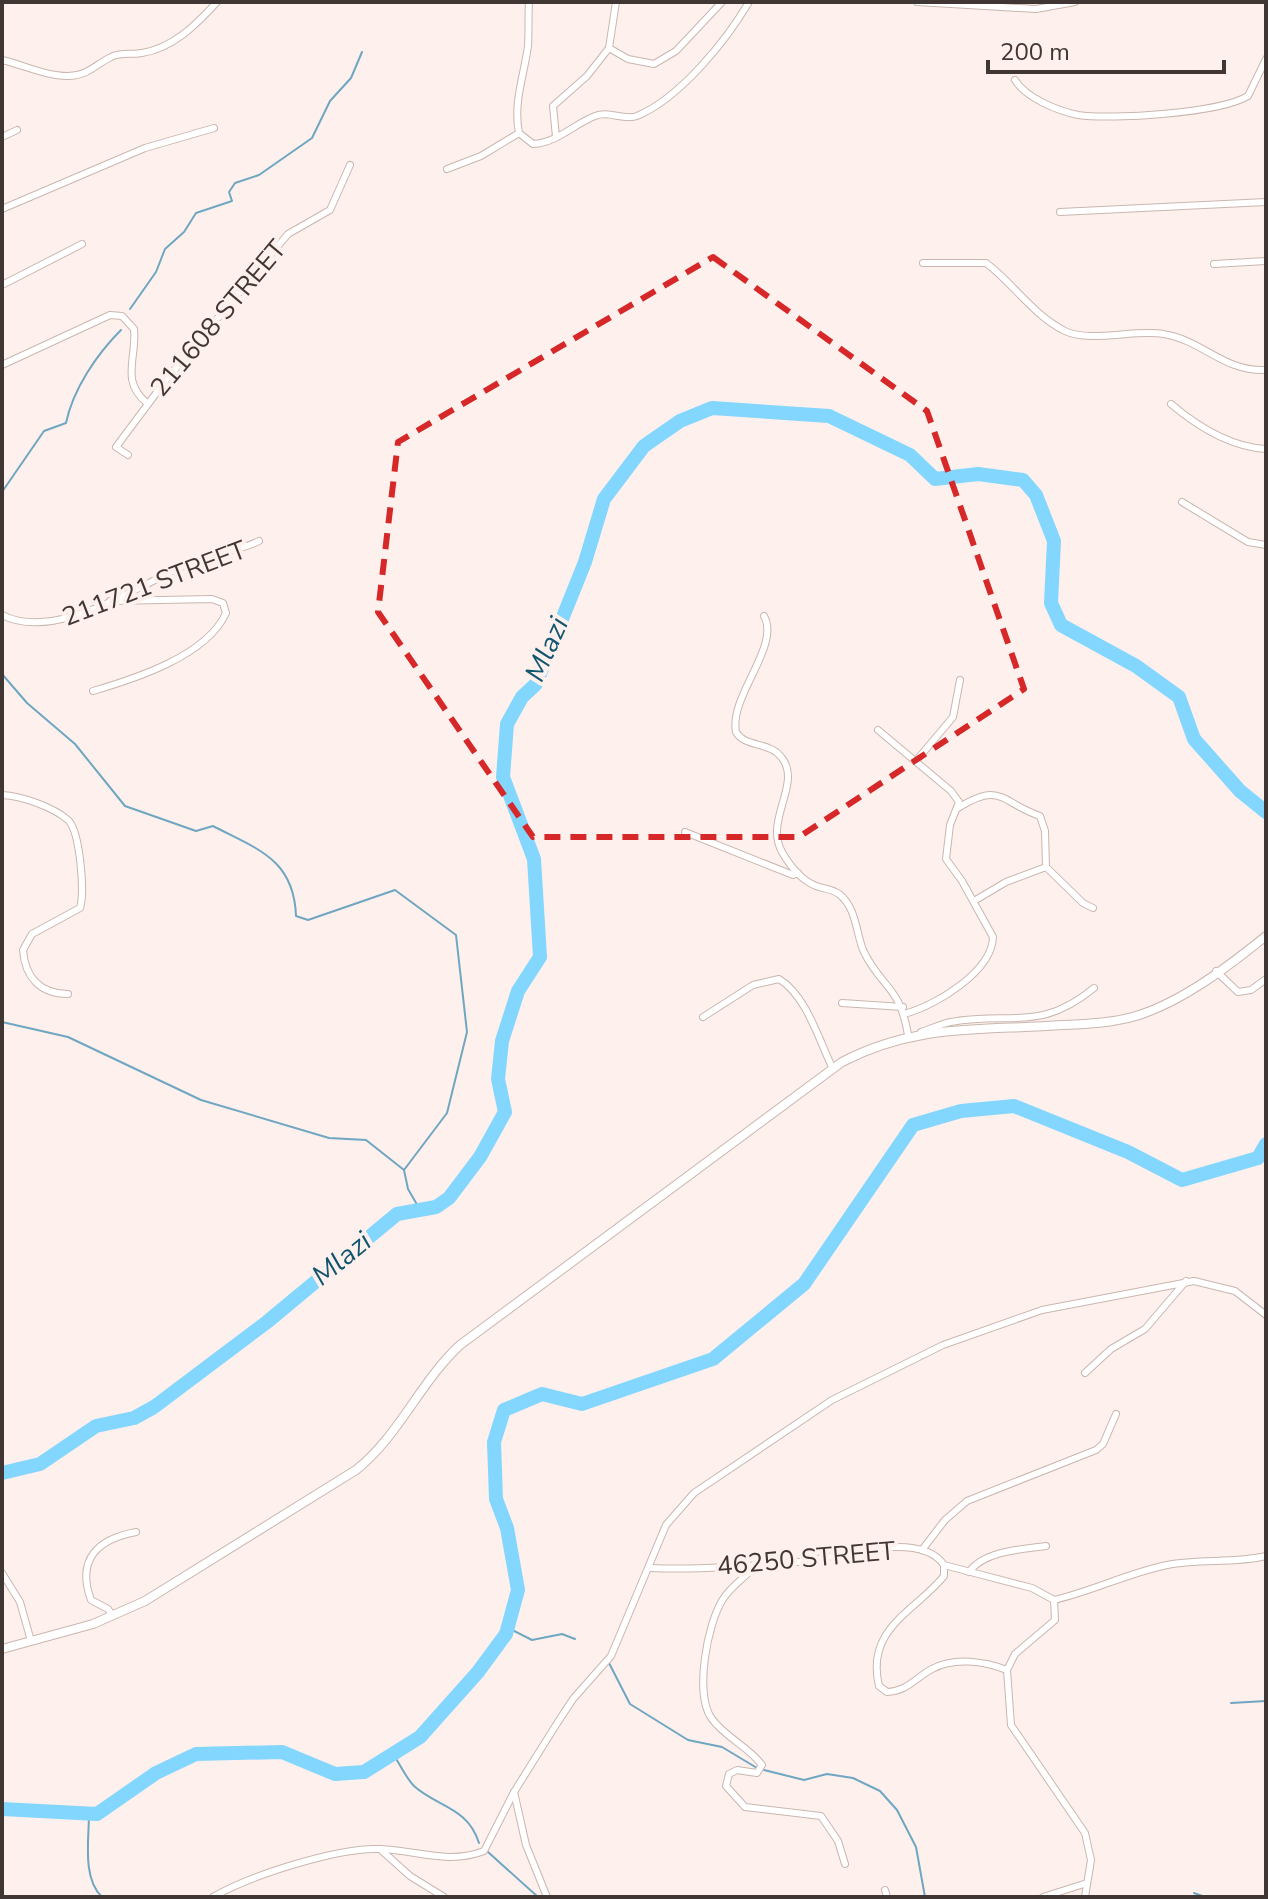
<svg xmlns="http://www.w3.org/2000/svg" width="1268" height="1899" font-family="'Nunito Sans',sans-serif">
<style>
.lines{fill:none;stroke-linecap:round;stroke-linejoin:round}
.stream{stroke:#6fa6c1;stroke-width:2}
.river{stroke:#83d6fd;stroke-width:14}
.minor-casing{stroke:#cab6af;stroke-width:8}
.tertiary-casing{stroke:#cab6af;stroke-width:10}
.minor{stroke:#fff;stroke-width:6}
.tertiary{stroke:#fff;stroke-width:8}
.marked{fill:none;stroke:#d62828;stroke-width:6;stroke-dasharray:16 10;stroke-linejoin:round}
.labels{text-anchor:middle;stroke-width:8;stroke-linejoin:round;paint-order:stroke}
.street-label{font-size:26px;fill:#403735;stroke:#fef1ed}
.water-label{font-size:28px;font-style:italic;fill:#135670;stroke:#fef1ed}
</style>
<rect width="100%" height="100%" fill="#fef1ed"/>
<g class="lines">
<g class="stream">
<path d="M130,309L156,272L165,249L184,232L196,213L232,201L229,192L235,183L259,175L312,138L330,101L351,78L362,52"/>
<path d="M2,492L44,431L66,423C73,389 97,354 121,330"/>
<path d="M2,674L27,703L75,744L125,806L196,831L213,826C257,849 294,859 296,916L308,920L395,890L456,935L467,1032L447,1113L404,1170"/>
<path d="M2,1022L68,1037L201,1100L329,1138L366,1140L404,1170L408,1189L419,1208"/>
<path d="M508,1628L532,1640L562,1634L575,1639"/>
<path d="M609,1663L630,1704L688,1740L722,1747L757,1768"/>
<path d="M1231,1703L1266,1701"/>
<path d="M393,1754C400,1764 406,1778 414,1786C437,1807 468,1807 479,1843"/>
<path d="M764,1770L804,1780L827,1774L853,1778L880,1791L897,1810L916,1847L925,1897"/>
<path d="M89,1814C89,1839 82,1878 102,1897"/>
<path d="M488,1852L538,1897"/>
<path d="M1194,1893L1205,1897"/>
</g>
<g class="river">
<path d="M2,1473L40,1464L96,1426L134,1418L154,1407L267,1322L397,1214L436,1207L449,1198L480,1157L505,1112L498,1079L502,1041L518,991L540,957L534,859L503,777L507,724L522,697L536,684L585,562L604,499L644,446L680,421L712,408L829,416L910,455L935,479L978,474L1023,480L1036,495L1054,541L1051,603L1061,625L1136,666L1179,697L1194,739L1240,791L1266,812"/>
<path d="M2,1809L97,1814L156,1773L196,1754L282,1752L335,1774L364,1772L420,1737L478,1672L506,1634L518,1590L507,1528L496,1499L494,1442L504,1410L542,1394L582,1404L713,1359L804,1284L913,1125L961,1111L1014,1106L1128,1152L1182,1180L1258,1158L1266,1144"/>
</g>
<defs>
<g id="minor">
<path d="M529,2C528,17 529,31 528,46C524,76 513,102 519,133L533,144C557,143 574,124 595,116C609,110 623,121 637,116C680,98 726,41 749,2"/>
<path d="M616,2L609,48L628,59L654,64L676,51L722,2"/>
<path d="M917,2L1036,9L1075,2"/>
<path d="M2,60C24,65 45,76 68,76C87,76 95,65 111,57C120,52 132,55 142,53C173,48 196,25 217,2"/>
<path d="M1015,80C1026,98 1058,111 1078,115C1112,120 1220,113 1248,96L1266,59"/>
<path d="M2,137L17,130"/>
<path d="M556,137L553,106L587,76L609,48"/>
<path d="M447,169L481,156L519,133"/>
<path d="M2,209L145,148L214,128"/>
<path d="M1060,212L1266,202"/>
<path d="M923,263H986C1013,283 1034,316 1065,331C1090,343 1135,329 1163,334C1203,340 1223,372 1266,370"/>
<path d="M1214,264L1266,261"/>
<path d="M2,285L82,244"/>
<path d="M2,365L110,315L122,316L134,329C137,358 120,381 147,403"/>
<path d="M1171,404C1197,426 1231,447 1266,449"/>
<path d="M128,455L116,447L166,380L288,234L330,210L350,165"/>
<path d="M1182,502L1248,542L1266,545"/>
<path d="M2,615C59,644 145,580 199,559C219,551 240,551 259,541"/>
<path d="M764,616C781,646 729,696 736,732C745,748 770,741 782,758C802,784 764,820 782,852C790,866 801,880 816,886C824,889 832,889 839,894C856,907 856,932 863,950C880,987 900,985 908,1035"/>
<path d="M93,691C134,679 207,656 226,613L223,603L212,599L110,601"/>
<path d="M878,730L951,791L959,802L950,825L946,859L962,881L993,937C992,972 935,1006 904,1014"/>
<path d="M916,761L953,717L960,680"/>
<path d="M2,795C22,796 53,807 68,820C80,831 85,893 80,908L32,934L23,950C25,977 40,994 68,994"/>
<path d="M958,808C1001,781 1000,802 1040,816L1045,831L1046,867L1083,903L1093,908"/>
<path d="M685,832L793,875L798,873"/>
<path d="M974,901L1006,882L1046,867"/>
<path d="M1216,971L1238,992L1251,990L1266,979"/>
<path d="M842,1003L903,1007"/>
<path d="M703,1017L753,985L779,979C806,995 819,1040 832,1067"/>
<path d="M921,1032C931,1029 940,1024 951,1022C1011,1011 1039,1033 1094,988"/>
<path d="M1085,1373L1111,1349L1145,1329L1186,1281"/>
<path d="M922,1550L945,1520L967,1501L1096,1450L1103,1444L1116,1414"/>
<path d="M757,1564C747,1576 731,1586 723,1599C707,1624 694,1695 712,1719C726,1738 749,1747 762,1765L757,1773L737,1770L729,1774L726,1786L745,1807L821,1816L838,1841L845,1864"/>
<path d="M944,1565L1032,1588L1054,1600L1055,1620L1015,1654L1007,1670"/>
<path d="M650,1568C699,1570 749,1566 798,1562C834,1559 919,1528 944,1565V1576C916,1611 865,1628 879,1686L887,1692C908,1691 915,1678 932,1669C954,1657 984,1661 1007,1670L1011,1725L1085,1833L1091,1860L1085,1897"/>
<path d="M969,1572C984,1551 1022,1549 1046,1546"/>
<path d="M2,1573L20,1602L31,1641"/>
<path d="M1054,1600C1093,1591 1128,1573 1167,1565C1201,1558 1232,1564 1266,1556"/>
<path d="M113,1616L108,1609L91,1600C76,1559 98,1539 136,1532"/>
<path d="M514,1792L526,1845L547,1897"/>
<path d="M380,1849L410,1876L444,1897"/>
<path d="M885,1890L887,1897"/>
<path d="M213,1897C249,1876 338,1847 380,1849C416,1850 448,1865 484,1851L514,1792L556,1725L573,1699L611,1656L666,1525L694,1493L832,1400L943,1345L1042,1310L1194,1281L1235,1291L1266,1315"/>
<path d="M1043,1897L1087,1883"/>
</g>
<path id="tertiary" d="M2,1649L93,1624L145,1601L356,1470C399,1436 420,1382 460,1345L842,1062C917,1023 981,1031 1063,1025C1087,1024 1112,1023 1136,1016C1182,1002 1229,966 1266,936"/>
</defs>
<use href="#minor" class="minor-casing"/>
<use href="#tertiary" class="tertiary-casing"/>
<use href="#minor" class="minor"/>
<use href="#tertiary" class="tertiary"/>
</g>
<path class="marked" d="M713,257L927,411L1024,689L799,837H533L378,612L398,442Z"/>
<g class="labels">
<g class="street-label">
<text transform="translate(218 318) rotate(-50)" y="9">211608 STREET</text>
<text transform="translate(154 583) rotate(-21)" y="9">211721 STREET</text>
<text transform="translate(806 1558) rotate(-5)" y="9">46250 STREET</text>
</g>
<g class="water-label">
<text transform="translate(546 649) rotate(-66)" y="10">Mlazi</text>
<text transform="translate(341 1258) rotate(-39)" y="10">Mlazi</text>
</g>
</g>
<rect width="1268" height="1899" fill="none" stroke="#403735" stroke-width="8"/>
<path d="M988 60v12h236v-12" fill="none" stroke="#403735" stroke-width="4"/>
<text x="1000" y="60" font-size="24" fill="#403735" stroke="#fef1ed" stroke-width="6" paint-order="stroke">200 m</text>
</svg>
